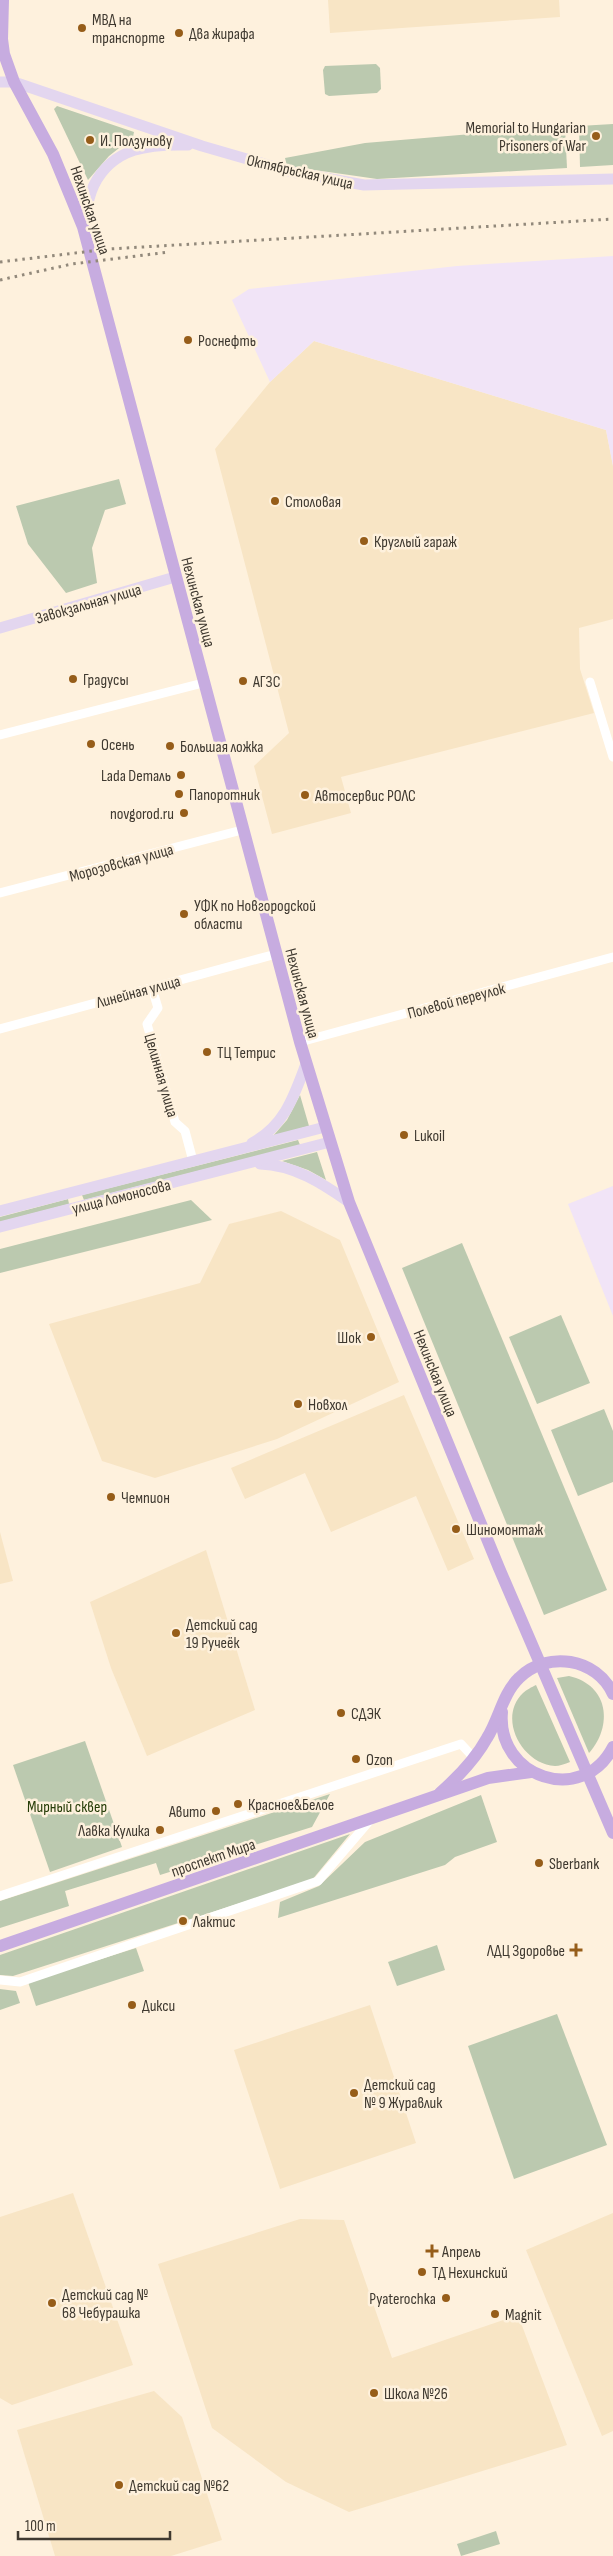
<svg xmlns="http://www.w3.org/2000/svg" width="613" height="2556" font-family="'Sofia Sans Condensed',sans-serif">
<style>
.built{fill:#f8e5c5}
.industrial{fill:#f1e4f7}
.green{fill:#bbc9af}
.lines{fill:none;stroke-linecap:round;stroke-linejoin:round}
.street{stroke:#fff;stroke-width:9}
.secondary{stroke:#e3d6ef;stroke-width:11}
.primary{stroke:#c7ace0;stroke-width:12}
.rail{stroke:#92897b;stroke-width:3;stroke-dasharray:2.5 5;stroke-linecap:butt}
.poi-dot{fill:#965d19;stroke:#fef1dd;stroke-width:2}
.labels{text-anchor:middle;stroke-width:5;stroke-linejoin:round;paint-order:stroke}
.poi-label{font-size:16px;fill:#3f3930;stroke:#fef1dd;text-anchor:start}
.street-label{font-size:16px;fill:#3f3930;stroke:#fef1dd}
.park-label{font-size:16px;fill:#263d08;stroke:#fef1dd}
</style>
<rect width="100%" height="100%" fill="#fef1dd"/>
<g class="built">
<path d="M328,0H559L560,17L330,33Z"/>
<path d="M314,341L606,430L613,466V619L579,628L580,669L594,713L341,777L351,813L272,834L254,766L289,733L215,449L270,382Z"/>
<path d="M281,1211L340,1240L399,1382L277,1439L155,1478L102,1461L49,1324L200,1283L229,1224Z"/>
<path d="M404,1395L474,1559L448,1571L416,1496L331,1532L305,1473L245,1499L231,1468Z"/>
<path d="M0,1532L13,1581L0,1584Z"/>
<path d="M206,1550L255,1710L147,1756L111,1668L90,1602Z"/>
<path d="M370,2005L416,2143L280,2189L234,2050Z"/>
<path d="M73,2193L133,2365L12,2405L0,2398V2217Z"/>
<path d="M613,2213V2431L602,2436L526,2250Z"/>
<path d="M300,2219L344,2220L392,2358L518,2315L567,2445L349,2512L286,2482L212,2428L158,2264Z"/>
<path d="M154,2391L182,2417L222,2540L171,2556H55L17,2430Z"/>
</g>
<g class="industrial">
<path d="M613,256V466L606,430L314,341L270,382L232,300L249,289L457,266Z"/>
<path d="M613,1186V1316L568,1204Z"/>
</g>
<g class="green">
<path d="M376,64L380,68L381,89L377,93L329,96L325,94L323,70L325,66Z"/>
<path d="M57,106L134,132L133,137L109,156L88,180L54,109Z"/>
<path d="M613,124V165L580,167L579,126Z"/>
<path d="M565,126L567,168L377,179L287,166L285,158L365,143Z"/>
<path d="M119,479L126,504L105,510L92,548L97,583L66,593L28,544L16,506Z"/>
<path d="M300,1095L309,1126L273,1136L287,1120Z"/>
<path d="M298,1140L300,1145L84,1200L82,1195Z"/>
<path d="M317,1152L326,1180L308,1170L282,1161Z"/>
<path d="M68,1199L69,1204L0,1222V1217Z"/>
<path d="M191,1200L212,1220L0,1273V1249Z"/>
<path d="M462,1243L607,1590L544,1615L402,1268Z"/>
<path d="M561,1315L590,1383L537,1404L509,1337Z"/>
<path d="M604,1409L613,1431V1482L578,1496L551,1430Z"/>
<path d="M569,1676C609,1685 613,1726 589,1753L557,1678Z"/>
<path d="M536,1685L570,1762C565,1764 559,1766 555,1766C522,1764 497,1718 523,1693C526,1690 532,1687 536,1685Z"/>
<path d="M85,1741L122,1847L50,1872L13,1765Z"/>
<path d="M330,1794L312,1827L160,1875L156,1863L65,1891L69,1906L0,1928V1901Z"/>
<path d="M481,1795L497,1842L455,1857L445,1865L278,1918L280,1902L319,1886L365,1842Z"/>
<path d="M350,1834L312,1880L13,1976L0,1975V1955Z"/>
<path d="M437,1945L445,1970L397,1986L388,1962Z"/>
<path d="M136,1948L144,1971L36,2006L28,1982Z"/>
<path d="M0,1989L16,1991L20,2003L0,2010Z"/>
<path d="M557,2014L607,2145L514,2179L468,2046Z"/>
<path d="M496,2531L500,2544L461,2556L457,2544Z"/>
</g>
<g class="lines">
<g class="street">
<path d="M590,682L613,757"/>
<path d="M0,735L203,683"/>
<path d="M0,893L242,830"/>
<path d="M152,988L158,1008L147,1024L175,1122L185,1131L193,1161"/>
<path d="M0,1029L276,954"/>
<path d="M300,1042L613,957"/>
<path d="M0,1896L461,1744L474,1758"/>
<path d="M0,1980L20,1982L318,1881L371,1819"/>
</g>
<g class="secondary">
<path d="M0,82H14L202,146L292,172L364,185L613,179"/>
<path d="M83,227C86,213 88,197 94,185C113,147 150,144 188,145"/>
<path d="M0,628L175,577"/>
<path d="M252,1143C285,1125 294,1096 306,1064"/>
<path d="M260,1164C294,1165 322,1183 349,1202"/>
<path d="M0,1211L325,1127"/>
<path d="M0,1227L330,1142"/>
</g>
<g class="primary">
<path d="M3,0L2,39L4,54L14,82L53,154L83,227L300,1042L349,1202L499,1568L613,1833"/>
<path d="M502,1712C496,1777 582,1807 613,1747"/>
<path d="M440,1793C458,1777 475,1760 487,1738C499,1719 503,1693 519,1678C547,1650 597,1658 613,1694"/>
<path d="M0,1946L488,1778L531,1772"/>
</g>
<g class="rail">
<path d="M0,262L109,249L613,219"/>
<path d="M0,280L72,264L169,252"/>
</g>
</g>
<g class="poi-dot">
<circle cx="82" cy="28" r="5"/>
<circle cx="179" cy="33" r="5"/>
<circle cx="596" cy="136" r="5"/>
<circle cx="90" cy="140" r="5"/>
<circle cx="188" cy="340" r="5"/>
<circle cx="275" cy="501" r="5"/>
<circle cx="364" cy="541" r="5"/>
<circle cx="73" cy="679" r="5"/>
<circle cx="243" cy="681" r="5"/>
<circle cx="91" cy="744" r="5"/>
<circle cx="170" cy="746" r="5"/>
<circle cx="181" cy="775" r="5"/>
<circle cx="179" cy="794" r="5"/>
<circle cx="305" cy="795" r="5"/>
<circle cx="184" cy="813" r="5"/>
<circle cx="184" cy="914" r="5"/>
<circle cx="207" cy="1052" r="5"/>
<circle cx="404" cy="1135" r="5"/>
<circle cx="371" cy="1337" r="5"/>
<circle cx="298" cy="1404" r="5"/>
<circle cx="111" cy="1497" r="5"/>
<circle cx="456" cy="1529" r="5"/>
<circle cx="176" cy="1633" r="5"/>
<circle cx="341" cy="1713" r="5"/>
<circle cx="356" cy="1759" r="5"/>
<circle cx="238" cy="1804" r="5"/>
<circle cx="216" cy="1811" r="5"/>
<circle cx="160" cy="1830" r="5"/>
<circle cx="539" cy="1863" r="5"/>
<circle cx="183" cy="1921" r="5"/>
<path d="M573.5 1942.5h5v5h5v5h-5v5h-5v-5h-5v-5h5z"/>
<circle cx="132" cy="2005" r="5"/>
<circle cx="354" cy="2093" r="5"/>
<path d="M429.5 2243.5h5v5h5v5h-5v5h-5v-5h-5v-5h5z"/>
<circle cx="422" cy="2272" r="5"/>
<circle cx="446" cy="2298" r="5"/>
<circle cx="52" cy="2303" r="5"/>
<circle cx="495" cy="2314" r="5"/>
<circle cx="374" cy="2393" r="5"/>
<circle cx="119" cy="2485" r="5"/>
</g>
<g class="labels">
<g class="poi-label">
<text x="92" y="25">МВД на<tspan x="92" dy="18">транспорте</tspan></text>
<text x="189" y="39">Два жирафа</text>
<text x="586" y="133" text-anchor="end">Memorial to Hungarian<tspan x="586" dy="18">Prisoners of War</tspan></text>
<text x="100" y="146">И. Ползунову</text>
<text x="198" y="346">Роснефть</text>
<text x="285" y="507">Столовая</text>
<text x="374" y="547">Круглый гараж</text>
<text x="83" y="685">Градусы</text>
<text x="253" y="687">АГЗС</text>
<text x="101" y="750">Осень</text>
<text x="180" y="752">Большая ложка</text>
<text x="171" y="781" text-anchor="end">Lada Dеталь</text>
<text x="189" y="800">Папоротник</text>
<text x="315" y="801">Автосервис РОЛС</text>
<text x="174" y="819" text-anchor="end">novgorod.ru</text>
<text x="194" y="911">УФК по Новгородской<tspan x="194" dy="18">области</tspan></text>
<text x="217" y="1058">ТЦ Тетрис</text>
<text x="414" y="1141">Lukoil</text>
<text x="361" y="1343" text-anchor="end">Шок</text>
<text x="308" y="1410">Новхол</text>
<text x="121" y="1503">Чемпион</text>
<text x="466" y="1535">Шиномонтаж</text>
<text x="186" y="1630">Детский сад<tspan x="186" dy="18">19 Ручеёк</tspan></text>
<text x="351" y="1719">СДЭК</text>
<text x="366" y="1765">Ozon</text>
<text x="248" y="1810">Красное&amp;Белое</text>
<text x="206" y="1817" text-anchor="end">Авито</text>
<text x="150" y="1836" text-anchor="end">Лавка Кулика</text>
<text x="549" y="1869">Sberbank</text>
<text x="193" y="1927">Лактис</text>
<text x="565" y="1956" text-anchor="end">ЛДЦ Здоровье</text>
<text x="142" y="2011">Дикси</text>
<text x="364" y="2090">Детский сад<tspan x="364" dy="18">№ 9 Журавлик</tspan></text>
<text x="442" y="2257">Апрель</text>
<text x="432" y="2278">ТД Нехинский</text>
<text x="62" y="2300">Детский сад №<tspan x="62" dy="18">68 Чебурашка</tspan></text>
<text x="436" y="2304" text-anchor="end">Pyaterochka</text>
<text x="505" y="2320">Magnit</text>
<text x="384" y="2399">Школа №26</text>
<text x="129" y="2491">Детский сад №62</text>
</g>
<g class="street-label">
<text transform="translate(300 171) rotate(13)" y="6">Октябрьская улица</text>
<text transform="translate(91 210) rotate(71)" y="6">Нехинская улица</text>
<text transform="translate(199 602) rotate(75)" y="6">Нехинская улица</text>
<text transform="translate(88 603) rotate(-16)" y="6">Завокзальная улица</text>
<text transform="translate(121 862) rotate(-15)" y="6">Морозовская улица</text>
<text transform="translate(138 991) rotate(-15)" y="6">Линейная улица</text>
<text transform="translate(303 993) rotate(75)" y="6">Нехинская улица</text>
<text transform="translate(456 1000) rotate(-15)" y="6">Полевой переулок</text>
<text transform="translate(162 1075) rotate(74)" y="6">Целинная улица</text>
<text transform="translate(121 1196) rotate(-14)" y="6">улица Ломоносова</text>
<text transform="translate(436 1373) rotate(68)" y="6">Нехинская улица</text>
<text transform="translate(213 1857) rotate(-19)" y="6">проспект Мира</text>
</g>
<g class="park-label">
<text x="67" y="1812">Мирный сквер</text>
</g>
</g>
<path d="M18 2531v8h152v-8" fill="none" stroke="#3f3930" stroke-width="2.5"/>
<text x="25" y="2531" font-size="15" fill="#3f3930" stroke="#fef1dd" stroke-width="4" paint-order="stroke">100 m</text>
</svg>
